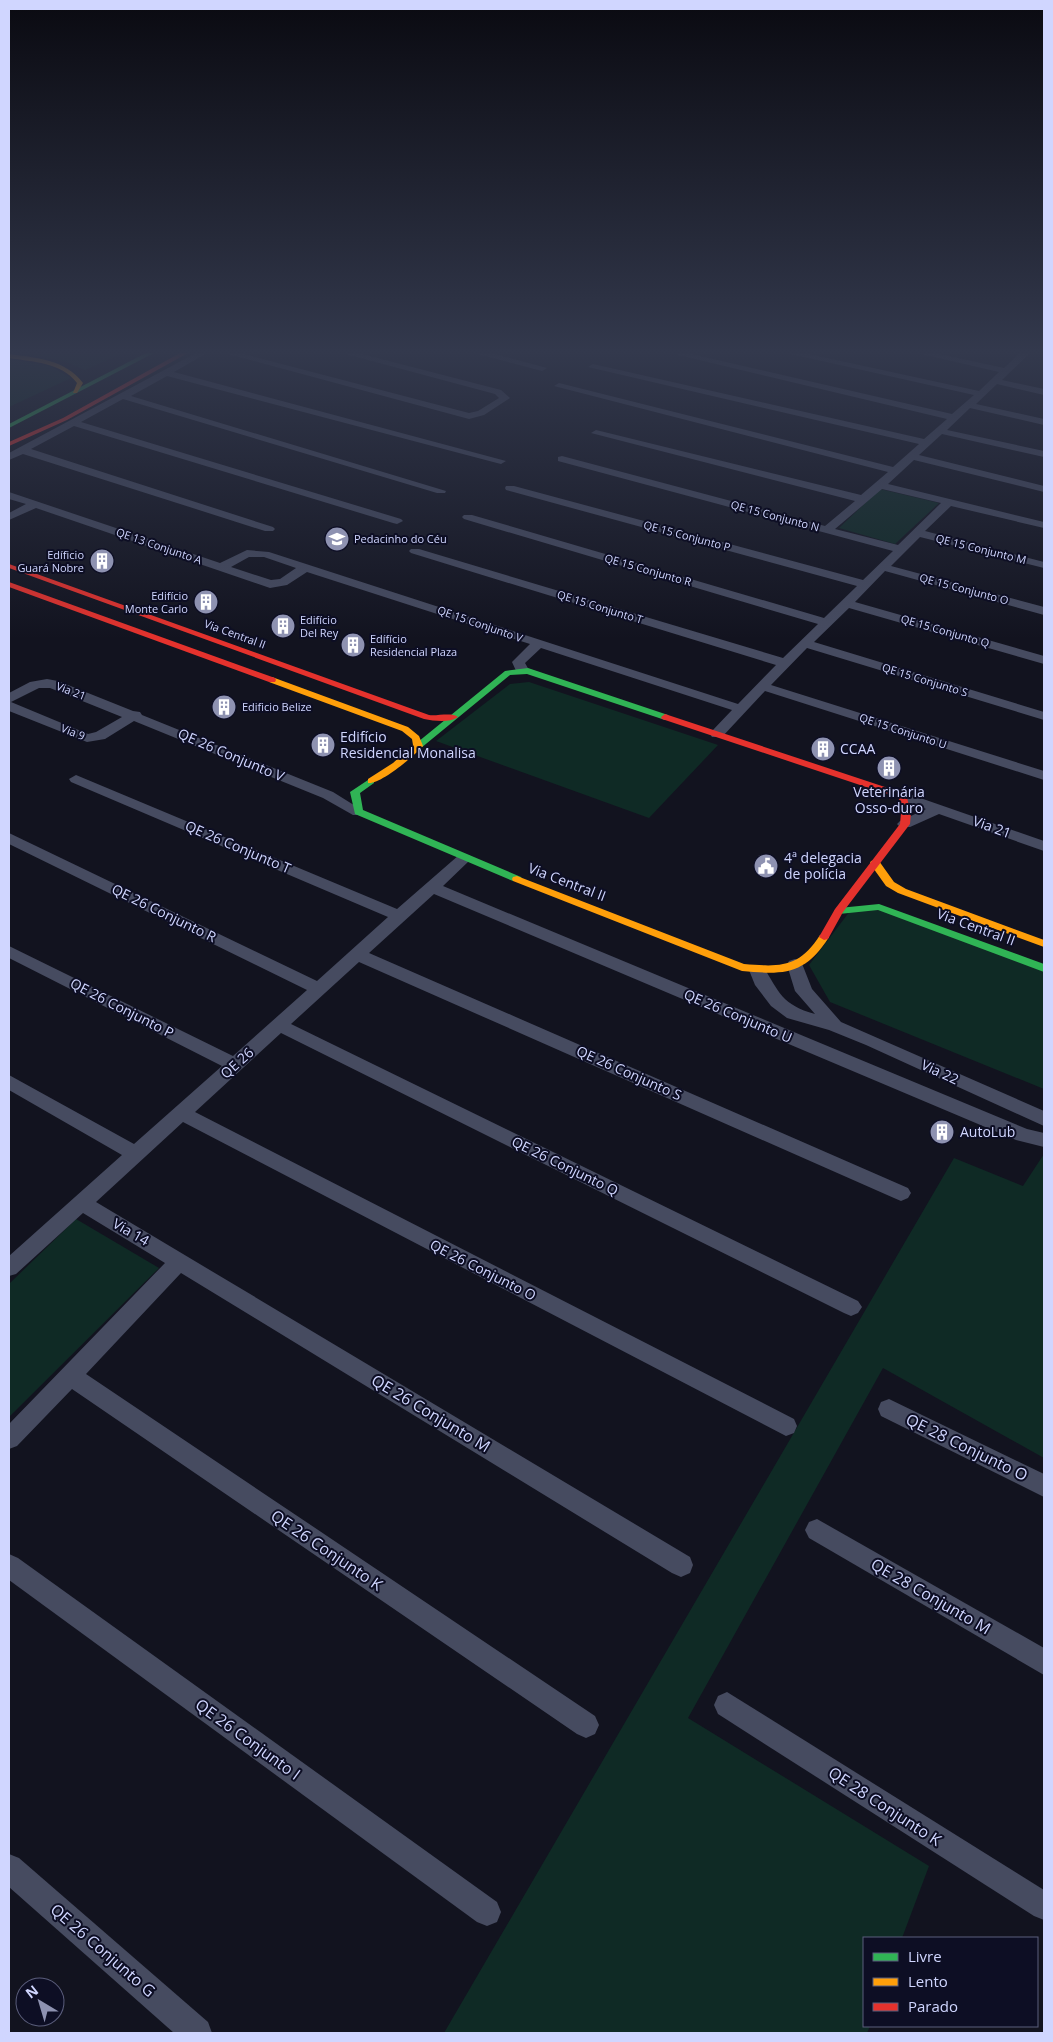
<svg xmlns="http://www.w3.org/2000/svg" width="1053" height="2042" font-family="'Open Sans',sans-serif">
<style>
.green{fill:#0f2a25}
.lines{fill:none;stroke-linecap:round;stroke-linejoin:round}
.street{fill:#464b60;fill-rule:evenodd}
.fast{fill:#30b455;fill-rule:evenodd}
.slow{fill:#ff9f0a;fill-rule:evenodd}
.jam{fill:#e5322d;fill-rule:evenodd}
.labels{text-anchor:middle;stroke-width:4;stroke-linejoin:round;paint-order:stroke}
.far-street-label{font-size:11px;fill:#d0d6ff;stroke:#0d0e24}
.far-poi-label{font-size:11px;fill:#d0d6ff;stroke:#0d0e24;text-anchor:start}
.poi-label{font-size:14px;fill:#d0d6ff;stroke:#0d0e24;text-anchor:start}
.street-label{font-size:14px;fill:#d0d6ff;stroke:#0d0e24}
.near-street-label{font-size:16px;fill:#d0d6ff;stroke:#0d0e24}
</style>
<rect width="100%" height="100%" fill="#12131f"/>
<g class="green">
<path d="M21,353H123L85,370L66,362Z"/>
<path d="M9,359L50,366L71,378L9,407Z"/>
<path d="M880,489L939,503L895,544L839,528Z"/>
<path d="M529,682L718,745L649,818L436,741L510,684Z"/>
<path d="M883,906L1044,968V1089L830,1002L809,965L850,911Z"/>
<path d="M1044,1154V1458L883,1368L688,1718L929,1866L902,1938H864V2026H870L867,2033H444L954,1158L1023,1186Z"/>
<path d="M76,1219L159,1268L9,1417V1284Z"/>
</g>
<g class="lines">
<g class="street">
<path d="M196,353H207L174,372L506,461L501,464L497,463L167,376L131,396L446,491L445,493H437L123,399L81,422L401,519L403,521L397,524L393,523L74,426L31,449L273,527L275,529L273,531H265L23,454L9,460V453Z"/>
<path d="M224,353H240L469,413L478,411L499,398L495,394L342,353H358L501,390L510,398L484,415L469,419Z"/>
<path d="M474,353H491L547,368L542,371Z"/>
<path d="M670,353H687L952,414L974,395L786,353H804L979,391L999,372L917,353H935L1004,368L1020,353H1030L1002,380L1044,389V395L997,384L976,404L1044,419V425L970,408L947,430L1044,451V457L942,434L919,455L1044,486V492L914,460L888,484L1044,522V528L951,506L925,531L1044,562V568L920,537L891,566L1044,607V615L885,571L855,602L1044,656V664L849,608L814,642L1044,712V720L807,648L771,685L1044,771V780L765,691L722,737H712L710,734L712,731L732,710L541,648L525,663L529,670L527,673H517L512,662L530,644L307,572L287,585L270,588L36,508L9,520V513L26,504L9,499V492L220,563L247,550L269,552L738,704L776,665L411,553L409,551L411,549H419L783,658L818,624L464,519L462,517L464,515H472L824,618L857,586L506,490L505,488L506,486H514L863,580L893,551L558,461V457L562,456L825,526L855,501L591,433L596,430L861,495L888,472L554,386L559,383L893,467L919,444L588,367L593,364L924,439L947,419ZM882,489L941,503L898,545L835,529ZM249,557H264L296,568L280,579L271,580L231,567Z"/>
<path d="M47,679L58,681L133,711L140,712L142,715L333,792L365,812L363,815H353L323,798L134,721L105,739L87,742L9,711V693L30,682ZM39,688H50L122,717L96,732L88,734L11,702Z"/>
<path d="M76,775L397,909L459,855H469L472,858L469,861L443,886L1027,1129L1044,1133V1147L1016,1140L434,894L369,953L908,1188L911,1193L908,1198L901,1201L894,1198L359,962L291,1024L858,1301L862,1307L858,1313L851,1316L844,1313L281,1033L195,1112L794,1419L797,1426L794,1433L786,1436L183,1122L96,1202L690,1557L693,1565L690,1573L681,1577L672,1573L181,1273L86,1374L595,1716L599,1725L595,1734L586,1738L577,1734L72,1389L17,1446L9,1449V1424L165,1263L83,1213L16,1274L9,1276V1256L122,1155L9,1090V1075L134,1144L222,1066L9,958V946L233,1056L307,990L9,844V833L317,981L388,917L71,782L69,779Z"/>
<path d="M903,792L1044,841V851L939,814L910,827H900L897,824L900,821L926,809L898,799L896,796L898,793Z"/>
<path d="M795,959L801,961L812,989L841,1022L1044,1111V1126L866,1045L829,1030L787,1018L771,1006L755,985L749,970L751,966H763C779,992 782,1005 815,1014L795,991L787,965L789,961Z"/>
<path d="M889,1399L1044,1474V1497L881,1416L878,1409L881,1402Z"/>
<path d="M817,1519L1044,1648V1675L809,1538L805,1530L809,1522Z"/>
<path d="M9,1554L18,1558L497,1902L501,1912L497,1922L487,1926L477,1922L9,1580Z"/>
<path d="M727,1692L1044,1890V1920L1034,1916L718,1714L714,1705L718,1696Z"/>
<path d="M9,1854L19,1858L208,2022L212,2033H174L9,1887Z"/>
</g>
<g class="fast">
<path d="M146,353H154L9,428V424Z"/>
<path d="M528,668L668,715L669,717L665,720L527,674L510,675L421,748H415L413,746L505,671Z"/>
<path d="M371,778L374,779V783L360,793L363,810L521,877L522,879L521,881H513L355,814L350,792Z"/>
<path d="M879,904L1044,964V972L878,910L839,914L834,911L839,908Z"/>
</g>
<g class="slow">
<path d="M9,354C36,358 65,359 83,383L77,393H73L77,383C61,362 33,362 9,358Z"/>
<path d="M272,677L408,727L419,736L423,746C414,756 380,785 368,783V779L393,763L413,745L412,739L402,731L269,682V678Z"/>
<path d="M875,860L879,861L894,882L906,889L1044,940V947L898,893L886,886L871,865L870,863L871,861Z"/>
<path d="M517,876L744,964C780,967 799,968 820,935L824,934L829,937C805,975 784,975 742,971L513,881L512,879L513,877Z"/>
</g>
<g class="jam">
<path d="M180,353H188L67,420L9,446V442L63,418Z"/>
<path d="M9,564L429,715C438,716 452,712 458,717C449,723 435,721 424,719L9,568Z"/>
<path d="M9,582L275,678L276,680L275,682H269L9,587Z"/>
<path d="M665,714L906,794L911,813L910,824L843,912L828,939L824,940L819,937L835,909L900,824L901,813L899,798L662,719L661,717Z"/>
</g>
</g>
<linearGradient id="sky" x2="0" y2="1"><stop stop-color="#0a0a11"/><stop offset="0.55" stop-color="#33394d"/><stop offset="1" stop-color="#33394d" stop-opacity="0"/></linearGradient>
<rect width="1053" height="639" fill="url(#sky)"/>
<defs>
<symbol id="school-disc" viewBox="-11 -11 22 22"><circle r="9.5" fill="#8e92b1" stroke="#0d0e24"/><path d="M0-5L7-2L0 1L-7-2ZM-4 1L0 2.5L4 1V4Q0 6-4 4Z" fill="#fff"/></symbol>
<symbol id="building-disc" viewBox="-11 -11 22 22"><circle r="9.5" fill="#8e92b1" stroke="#0d0e24"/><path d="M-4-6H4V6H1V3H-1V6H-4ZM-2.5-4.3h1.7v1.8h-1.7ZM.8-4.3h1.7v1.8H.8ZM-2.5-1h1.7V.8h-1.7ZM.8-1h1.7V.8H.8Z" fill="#fff"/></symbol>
<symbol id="civic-disc" viewBox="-11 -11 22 22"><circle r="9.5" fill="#8e92b1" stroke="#0d0e24"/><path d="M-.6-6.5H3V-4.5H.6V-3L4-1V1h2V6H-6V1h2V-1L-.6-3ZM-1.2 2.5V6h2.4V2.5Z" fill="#fff"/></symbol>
</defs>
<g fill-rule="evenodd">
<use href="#school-disc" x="323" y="525" width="28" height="28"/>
<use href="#building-disc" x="88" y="547" width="28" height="28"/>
<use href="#building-disc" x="192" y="588" width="28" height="28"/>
<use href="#building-disc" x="269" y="612" width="28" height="28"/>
<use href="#building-disc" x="339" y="631" width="28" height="28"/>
<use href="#building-disc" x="210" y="693" width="28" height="28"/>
<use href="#building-disc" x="309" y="731" width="28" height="28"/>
<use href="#building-disc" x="809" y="735" width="28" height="28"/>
<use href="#building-disc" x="875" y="754" width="28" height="28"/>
<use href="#civic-disc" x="752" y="852" width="28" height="28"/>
<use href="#building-disc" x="928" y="1118" width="28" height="28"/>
</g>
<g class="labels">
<g class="far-street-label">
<text transform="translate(775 516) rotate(15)" y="4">QE 15 Conjunto N</text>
<text transform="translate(687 536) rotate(15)" y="4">QE 15 Conjunto P</text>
<text transform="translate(159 546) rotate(19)" y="4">QE 13 Conjunto A</text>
<text transform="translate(981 549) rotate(14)" y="4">QE 15 Conjunto M</text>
<text transform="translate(648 570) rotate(16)" y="4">QE 15 Conjunto R</text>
<text transform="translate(964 589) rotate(15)" y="4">QE 15 Conjunto O</text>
<text transform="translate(600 607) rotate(17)" y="4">QE 15 Conjunto T</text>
<text transform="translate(480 624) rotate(19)" y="4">QE 15 Conjunto V</text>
<text transform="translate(945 631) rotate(16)" y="4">QE 15 Conjunto Q</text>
<text transform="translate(235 634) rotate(20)" y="4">Via Central II</text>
<text transform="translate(925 680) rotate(17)" y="4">QE 15 Conjunto S</text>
<text transform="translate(71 691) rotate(21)" y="4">Via 21</text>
<text transform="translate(903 731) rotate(18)" y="4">QE 15 Conjunto U</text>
<text transform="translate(73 732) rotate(21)" y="4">Via 9</text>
</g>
<g class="far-poi-label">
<text x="354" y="543">Pedacinho do Céu</text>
<text x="84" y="559" text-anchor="end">Edíficio<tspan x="84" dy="13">Guará Nobre</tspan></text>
<text x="188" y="600" text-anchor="end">Edifício<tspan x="188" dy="13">Monte Carlo</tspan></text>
<text x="300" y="624">Edifício<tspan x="300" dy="13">Del Rey</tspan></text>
<text x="370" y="643">Edífício<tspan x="370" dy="13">Residencial Plaza</tspan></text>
<text x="242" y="711">Edificio Belize</text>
</g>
<g class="poi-label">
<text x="340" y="742">Edifício<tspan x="340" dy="16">Residencial Monalisa</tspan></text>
<text x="840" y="754">CCAA</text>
<text x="889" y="797" text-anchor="middle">Veterinária<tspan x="889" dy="16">Osso-duro</tspan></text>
<text x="784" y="863">4ª delegacia<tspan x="784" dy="16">de polícia</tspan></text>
<text x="960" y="1137">AutoLub</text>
</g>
<g class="street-label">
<text transform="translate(231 755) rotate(23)" y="5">QE 26 Conjunto V</text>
<text transform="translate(992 827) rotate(20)" y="5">Via 21</text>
<text transform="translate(238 847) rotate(23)" y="5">QE 26 Conjunto T</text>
<text transform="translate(567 882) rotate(21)" y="5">Via Central II</text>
<text transform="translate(164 913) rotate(26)" y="5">QE 26 Conjunto R</text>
<text transform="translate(976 927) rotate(20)" y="5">Via Central II</text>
<text transform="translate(122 1008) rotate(27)" y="5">QE 26 Conjunto P</text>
<text transform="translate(738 1016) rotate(23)" y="5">QE 26 Conjunto U</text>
<text transform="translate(237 1063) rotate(-42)" y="5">QE 26</text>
<text transform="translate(940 1072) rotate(25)" y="5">Via 22</text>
<text transform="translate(629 1073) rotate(24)" y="5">QE 26 Conjunto S</text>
<text transform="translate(565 1166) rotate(26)" y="5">QE 26 Conjunto Q</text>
<text transform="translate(131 1232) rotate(30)" y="5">Via 14</text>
<text transform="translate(483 1270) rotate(27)" y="5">QE 26 Conjunto O</text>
</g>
<g class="near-street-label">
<text transform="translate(431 1413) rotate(31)" y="6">QE 26 Conjunto M</text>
<text transform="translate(967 1447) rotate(26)" y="6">QE 28 Conjunto O</text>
<text transform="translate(327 1550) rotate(34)" y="6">QE 26 Conjunto K</text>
<text transform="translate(931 1596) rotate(30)" y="6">QE 28 Conjunto M</text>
<text transform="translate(248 1739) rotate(36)" y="6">QE 26 Conjunto I</text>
<text transform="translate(885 1806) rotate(33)" y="6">QE 28 Conjunto K</text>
<text transform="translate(103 1950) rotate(41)" y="6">QE 26 Conjunto G</text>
</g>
</g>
<rect width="1053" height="2042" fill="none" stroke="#d0d6ff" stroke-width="20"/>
<rect x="863" y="1937" width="175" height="90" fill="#0d0e24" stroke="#5b5e7c"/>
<rect x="873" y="1953" width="25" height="8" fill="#30b455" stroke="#5b5e7c"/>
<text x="908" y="1962" font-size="15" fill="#d0d6ff">Livre</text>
<rect x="873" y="1978" width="25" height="8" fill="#ff9f0a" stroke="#5b5e7c"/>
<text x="908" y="1987" font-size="15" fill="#d0d6ff">Lento</text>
<rect x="873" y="2003" width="25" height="8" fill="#e5322d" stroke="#5b5e7c"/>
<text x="908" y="2012" font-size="15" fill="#d0d6ff">Parado</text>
<g transform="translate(40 2002) rotate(322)"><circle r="24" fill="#0d0e24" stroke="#5b5e7c"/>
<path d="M0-4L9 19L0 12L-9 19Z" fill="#8e92b1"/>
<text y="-8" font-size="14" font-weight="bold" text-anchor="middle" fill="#d0d6ff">N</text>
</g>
</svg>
